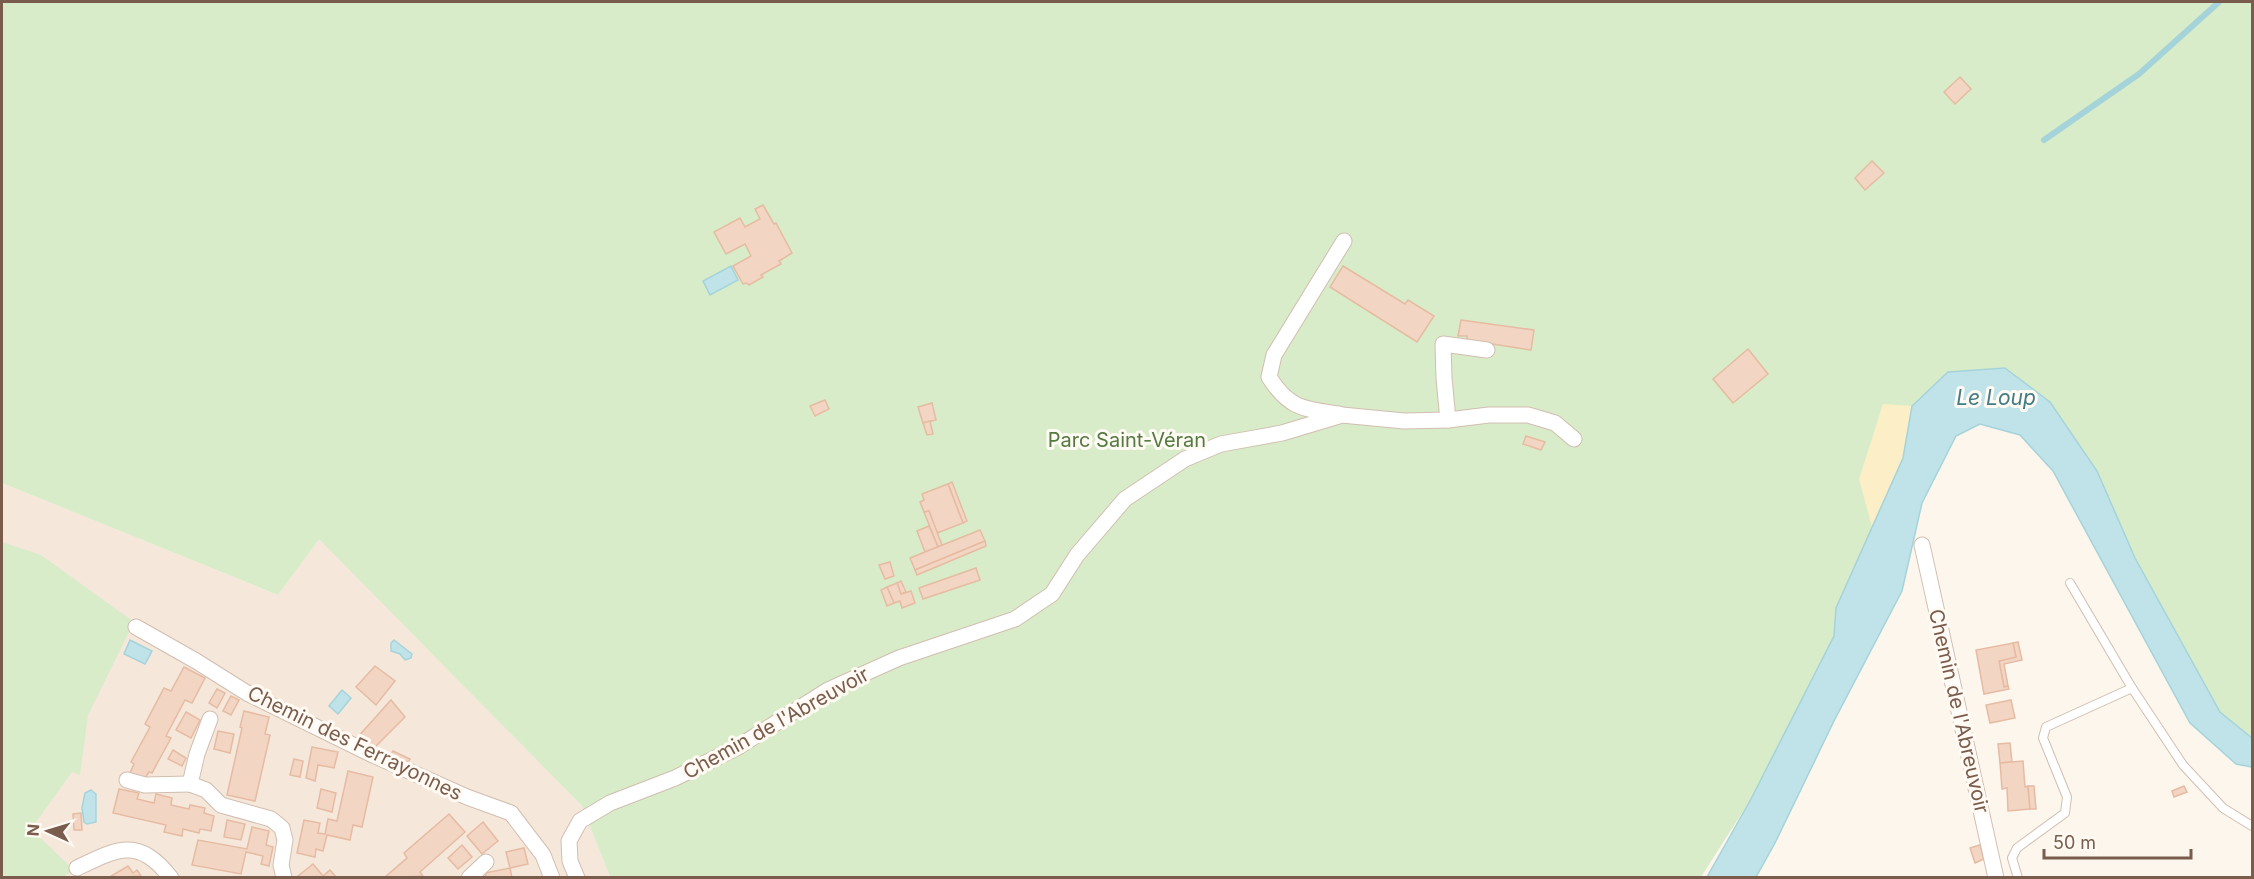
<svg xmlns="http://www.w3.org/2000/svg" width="2254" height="879" font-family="Inter,sans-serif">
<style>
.residential{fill:#f5e8da}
.green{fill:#d8ecc9}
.sand{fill:#fcefc7}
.water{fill:#bfe3e8;stroke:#a5d3da;stroke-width:1.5}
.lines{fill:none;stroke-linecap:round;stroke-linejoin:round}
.stream{stroke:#a5d3da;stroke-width:6}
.building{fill:#f3d5c3;stroke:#e6bba3;stroke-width:1.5}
.service-casing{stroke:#d1beb0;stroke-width:10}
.minor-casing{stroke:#d1beb0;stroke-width:17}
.service{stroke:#fff;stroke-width:8}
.minor{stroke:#fff;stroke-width:15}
.labels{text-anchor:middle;stroke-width:6;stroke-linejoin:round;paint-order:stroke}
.park-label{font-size:20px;fill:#537a41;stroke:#fffaf3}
.street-label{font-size:20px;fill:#7a5c4d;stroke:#fffaf3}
.water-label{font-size:21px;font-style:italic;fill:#437c86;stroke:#fffaf3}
</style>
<rect width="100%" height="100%" fill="#fdf6ec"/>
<path class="residential" d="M2,483L278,595L319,538L582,806L610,877H2Z"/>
<g class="green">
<path d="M2,2H2252V738L2220,712L2135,558L2097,471L2005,368L1948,372L1912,406L1903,458L1836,608L1834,636L1751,799L1701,877H610L582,806L319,539L278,595L2,483Z"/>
<path d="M2,542L41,555L134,622L88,715L80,775L72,772L31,829L74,870L63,877L2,878Z"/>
</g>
<path class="sand" d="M1883,404L1912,406L1903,458L1872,527L1859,479Z"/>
<g class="water">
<path d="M731,266L738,280L710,295L703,281Z"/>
<path d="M2005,368L2050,402L2097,471L2135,558L2220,712L2252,738V767L2236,764L2190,723L2053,471L2020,435L1980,424L1956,436L1922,503L1902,591L1834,721L1775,843L1756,877H1707L1751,799L1834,636L1836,608L1903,458L1912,406L1948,372Z"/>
<path d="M130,640L152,651L145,664L124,654Z"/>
<path d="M394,640L412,654L411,658L405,660L400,654L391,651V643Z"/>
<path d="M342,690L351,698L338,714L329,706Z"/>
<path d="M91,790L96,794V822L87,824L84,822L82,808L85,793Z"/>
</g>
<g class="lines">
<path class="stream" d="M2044,140L2139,74L2219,2"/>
</g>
<g class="building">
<path d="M1960,77L1971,89L1955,104L1944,92Z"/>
<path d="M1872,161L1884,173L1865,190L1855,178Z"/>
<path d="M763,205L774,224L776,223L792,253L779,261L781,264L761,275L763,277L749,285L747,283L743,284L733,266L751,256L745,244L726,254L714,232L740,218L745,227L760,219L755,209Z"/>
<path d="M1343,266L1405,304L1408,300L1434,316L1417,342L1330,287Z"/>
<path d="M1461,320L1534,330L1531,350L1467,340V336H1458Z"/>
<path d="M1748,349L1768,374L1733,403L1713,379Z"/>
<path d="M825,400L829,409L815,416L810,406Z"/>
<path d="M932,403L936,420L923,423L918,407Z"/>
<path d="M930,421L933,434L927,435L923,423Z"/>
<path d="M1526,436L1545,442L1541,450L1523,444Z"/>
<path d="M952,482L967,521L963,523L948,484Z"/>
<path d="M948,484L963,523L937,533L929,511L924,512L920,502L924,500L922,494Z"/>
<path d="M929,511L942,545L938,547L924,512Z"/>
<path d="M929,526L938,547L925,552L917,531Z"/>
<path d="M980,530L985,541L915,570L910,558Z"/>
<path d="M985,541L986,546L917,575L915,570Z"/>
<path d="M890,562L894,576L885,579L879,565Z"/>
<path d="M976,568L980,580L923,599L919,588Z"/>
<path d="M901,581L906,592L901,594L897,583Z"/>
<path d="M897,583L901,594L911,591L915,603L902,608L900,601L894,603L887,587Z"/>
<path d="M887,587L894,603L887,606L881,590Z"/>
<path d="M2018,642L2022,660L2004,664L2008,686L2004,687L1999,661L2016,657L2013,643Z"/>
<path d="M2013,643L2016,657L1999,661L2004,687L2008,686L2009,689L1984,694L1976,650Z"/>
<path d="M375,666L395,681L376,705L356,687Z"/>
<path d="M184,667L205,678L192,703L185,700L166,736L171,738L152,773L149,772L144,780L130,773L134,764L131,762L150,727L145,724L164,688L171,691Z"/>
<path d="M217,689L225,693L217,708L209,703Z"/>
<path d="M231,696L239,700L231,715L223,711Z"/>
<path d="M391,700L405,717L374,748L356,739Z"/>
<path d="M2011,700L2015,718L1990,723L1986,705Z"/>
<path d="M244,711L269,717L265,734L270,735L255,801L227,795L242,728L240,727Z"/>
<path d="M186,712L200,720L191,738L176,730Z"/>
<path d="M218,731L234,734L230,753L214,749Z"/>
<path d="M2010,743L2012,762L2000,763L1998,744Z"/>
<path d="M312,747L338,752L334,768L318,765L315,781L306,778Z"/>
<path d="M173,750L186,758L182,766L168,759Z"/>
<path d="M393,751L410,759L406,766L389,757Z"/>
<path d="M294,759L303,761L300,777L290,775Z"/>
<path d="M2023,761L2025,787L2028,786L2030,809L2008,811L2007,788L2002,789L2000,763Z"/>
<path d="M348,771L373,777L362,827L353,825L350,840L327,835L323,851L316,849L315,857L297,853L304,820L320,823L318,833L325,834L328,819L337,821Z"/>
<path d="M2028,786H2034L2036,809H2030Z"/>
<path d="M2184,786L2187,792L2174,797L2172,791Z"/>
<path d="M119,789L139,793L137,799L154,803L156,794L172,798L171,805L189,809L190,805L205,808L204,813L214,816L211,831L200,829L199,833L183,829L182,836L164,832L166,825L113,813Z"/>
<path d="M321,789L336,793L332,812L317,808Z"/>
<path d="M81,813L82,830H74L73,814Z"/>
<path d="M449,814L465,832L420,872L423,876L384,878L407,858L404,853Z"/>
<path d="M227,820L245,824L241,840L224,837Z"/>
<path d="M483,822L498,841L482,854L467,836Z"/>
<path d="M252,827L269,831L266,845L273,847L269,866L261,864L263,856L246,852L241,874L192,865L198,840L247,849Z"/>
<path d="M462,845L472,857L458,869L448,858Z"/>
<path d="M1980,845L1984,859L1975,863L1970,848Z"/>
<path d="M524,848L528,864L510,868L506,852Z"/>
<path d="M313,864L323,876L330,870L337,878H300L298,876Z"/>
<path d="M128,866L133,873L137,870L141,876L108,878Z"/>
<path d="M510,868L512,878H486L485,873Z"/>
</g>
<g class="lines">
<defs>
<g id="service">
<path d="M2070,583L2132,688"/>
<path d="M2018,878L2012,858L2017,848L2065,813L2067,797L2043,738L2046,727L2132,688L2183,765L2223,808L2252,826"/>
</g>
<g id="minor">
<path d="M1339,414C1304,409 1289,409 1269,377L1274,355L1344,241"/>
<path d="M1448,420L1444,378L1443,344L1487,350"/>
<path d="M1922,545L1996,878"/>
<path d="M136,627L196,661L247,693L373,755L467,797L511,813L543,855L552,878"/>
<path d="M210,719L197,754L190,784L206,790L221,805L271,819L282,828L285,840L281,865L284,878"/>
<path d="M127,780L145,785L190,784"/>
<path d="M77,868C118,848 139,837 171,878"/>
<path d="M469,878L486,862"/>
<path d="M577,878L570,861L569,841L580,821L610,803L675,778L738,747L828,690L899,658L1015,619L1052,594L1077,555L1125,499L1185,459L1221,444L1282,433L1342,415L1404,421L1448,420L1489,415H1528L1555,423L1574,439"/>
</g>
</defs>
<use href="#service" class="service-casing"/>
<use href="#minor" class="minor-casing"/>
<use href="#service" class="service"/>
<use href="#minor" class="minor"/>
</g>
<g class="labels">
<g class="park-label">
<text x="1127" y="447">Parc Saint-Véran</text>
</g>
<g class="street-label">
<text transform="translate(1959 711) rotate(77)" y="7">Chemin de l'Abreuvoir</text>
<text transform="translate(776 723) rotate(-29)" y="7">Chemin de l'Abreuvoir</text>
<text transform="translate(355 743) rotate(26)" y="7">Chemin des Ferrayonnes</text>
</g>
<g class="water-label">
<text x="1996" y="405">Le Loup</text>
</g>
</g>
<rect width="2254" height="879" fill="none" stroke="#7a5c4d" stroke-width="6"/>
<g transform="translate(48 831) rotate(274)" stroke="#fffaf3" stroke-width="4.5" paint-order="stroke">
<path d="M0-4.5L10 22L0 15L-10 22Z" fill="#7a5c4d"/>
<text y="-9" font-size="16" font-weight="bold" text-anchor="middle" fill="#7a5c4d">N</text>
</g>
<path d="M2044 849v9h147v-9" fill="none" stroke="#7a5c4d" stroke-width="3"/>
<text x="2053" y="849" font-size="18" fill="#7a5c4d" stroke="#fffaf3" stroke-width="4.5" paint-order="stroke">50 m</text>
</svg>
